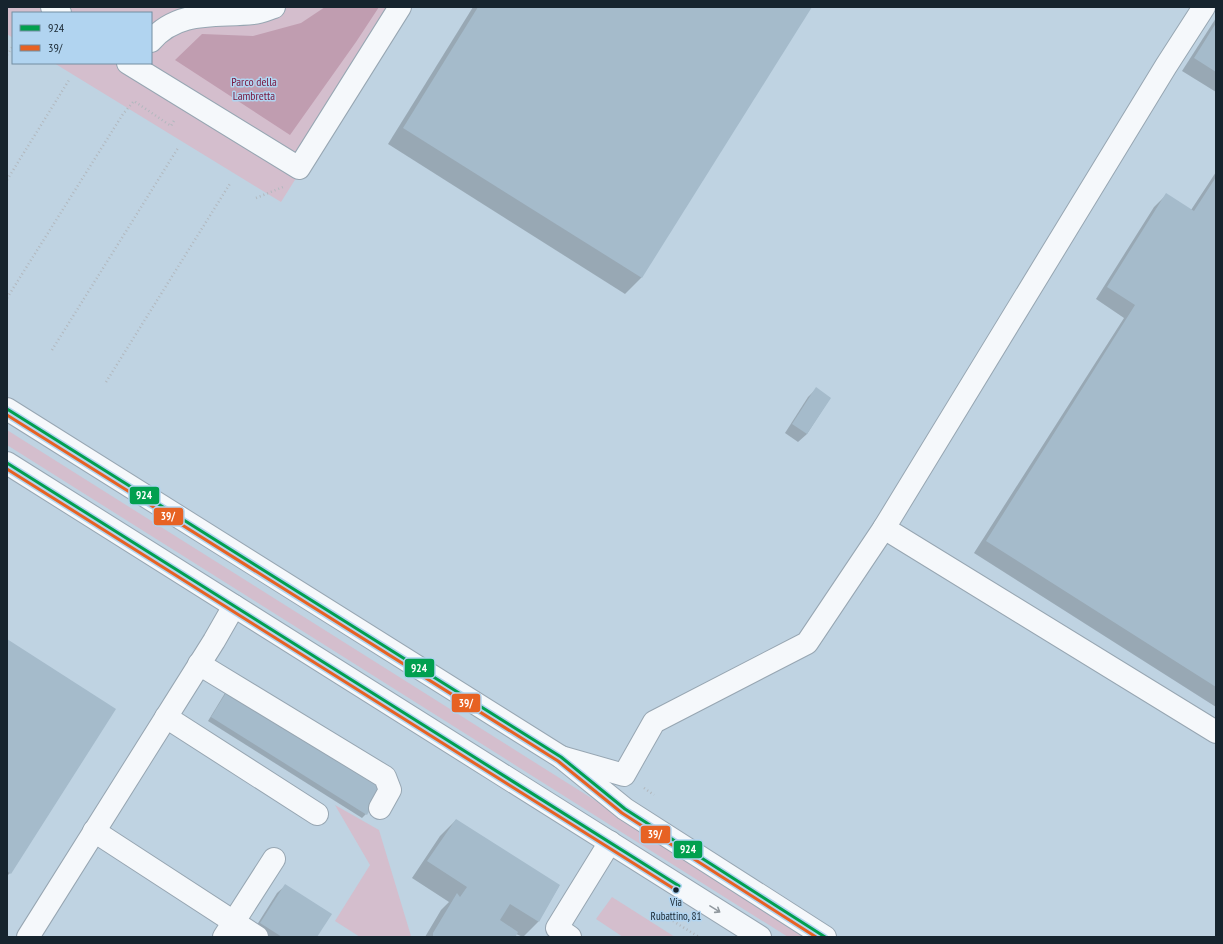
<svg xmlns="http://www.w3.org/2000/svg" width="1223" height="944" font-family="'PT Sans Narrow',sans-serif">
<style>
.green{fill:#d4becd}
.forest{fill:#c09db0}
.shadow{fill:#0003}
.building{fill:#a5bbcb}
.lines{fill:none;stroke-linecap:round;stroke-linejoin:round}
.minor-casing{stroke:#97a6b2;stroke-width:24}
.path{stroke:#b2b8be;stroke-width:2.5;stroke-dasharray:1 3;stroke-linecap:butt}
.minor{stroke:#f5f8fb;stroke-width:22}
.bus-1-casing{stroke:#b1d4f0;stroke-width:6}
.bus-2-casing{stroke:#b1d4f0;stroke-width:6}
.bus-1{stroke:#01a04f;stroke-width:3}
.bus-2{stroke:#e76223;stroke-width:3}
.oneway{stroke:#91999f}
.bus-dot{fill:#16242e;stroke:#b1d4f0;stroke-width:1.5}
.labels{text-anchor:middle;stroke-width:3;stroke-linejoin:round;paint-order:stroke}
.bus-label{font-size:11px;fill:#16242e;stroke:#b1d4f0}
.park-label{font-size:12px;fill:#78173e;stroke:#b1d4f0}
.line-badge{stroke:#b1d4f0;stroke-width:1.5}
.badge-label{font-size:11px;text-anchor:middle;font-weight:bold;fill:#fff}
</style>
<rect width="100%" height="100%" fill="#bfd3e2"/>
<g class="green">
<path d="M7,7H404L281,202L54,63H151V13H13V38L7,34Z"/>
<path d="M7,430L812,937H788L7,445Z"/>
<path d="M335,805L379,830L411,936L410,937H360L335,921L370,865Z"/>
<path d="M612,897L675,937H623L596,919Z"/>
</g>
<path class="forest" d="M325,7H379L356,42L290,135L175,60L202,34L253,36L301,23Z"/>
<g class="shadow">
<path d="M473,7H811L641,278L625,294L388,144Z"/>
<path d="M1216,18V92L1182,71Z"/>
<path d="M1216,172V707L974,553L1124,318L1096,299L1154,207L1166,195L1191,210Z"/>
<path d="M816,389L830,398L807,434L798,442L785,433L808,397Z"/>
<path d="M7,640L10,873L7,876Z"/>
<path d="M229,690L366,814L362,818L208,721L225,693Z"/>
<path d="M456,820L559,886L538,922L523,937L516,934L515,937H425L441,910L449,902L412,878L440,836Z"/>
<path d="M286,885L316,937H261L253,931L277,893Z"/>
</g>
<g class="building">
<path d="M478,7H812L642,278L403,128Z"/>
<path d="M1216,23V72L1194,58Z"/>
<path d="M1216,177V687L986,541L1135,305L1107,287L1166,193L1194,211Z"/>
<path d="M816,387L831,398L807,434L792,424Z"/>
<path d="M7,639L116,709L11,874L7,871Z"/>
<path d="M229,688L383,788L367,815L211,717Z"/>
<path d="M456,819L560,885L539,922L510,904L500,920L518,932L516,936L517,937H433V933L457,893L460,897L467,887L427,861Z"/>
<path d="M285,884L332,914L317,937H282L260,923Z"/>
</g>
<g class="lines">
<defs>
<g id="minor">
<path d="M52,7L60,13"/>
<path d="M151,41C178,9 217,17 253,13C260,13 268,9 274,7"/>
<path d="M128,63L299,168L400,7"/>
<path d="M7,409L561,757L625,809L825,937"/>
<path d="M7,463L760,937"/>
<path d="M884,528L1216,732"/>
<path d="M199,664L385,777L390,790L380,808"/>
<path d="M166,717L317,814"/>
<path d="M561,757L624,775L654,722L807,643L884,528L1166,66L1204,7"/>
<path d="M94,831L257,937"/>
<path d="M28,937L214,641L234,606"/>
<path d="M224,937L274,859"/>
<path d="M570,937L557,928L610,842"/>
</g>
</defs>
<use href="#minor" class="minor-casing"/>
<g class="path">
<path d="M7,55L13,46"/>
<path d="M7,180L69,80"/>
<path d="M256,198L283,187"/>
<path d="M7,298L123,114L134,101L171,126L175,119"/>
<path d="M52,350L178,148"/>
<path d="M106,382L231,182"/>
<path d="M644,788L654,795"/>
<path d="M673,921L699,937"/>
</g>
<use href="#minor" class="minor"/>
<defs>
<g id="bus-1">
<path d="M7,409L561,757L625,809L825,937"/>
<path d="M7,463L679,886"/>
</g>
<g id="bus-2">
<path d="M7,415L558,761L622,813L816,937"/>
<path d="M7,469L676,890"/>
</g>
</defs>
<use href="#bus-1" class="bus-1-casing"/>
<use href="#bus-2" class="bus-2-casing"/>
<use href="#bus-1" class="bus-1"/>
<use href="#bus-2" class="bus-2"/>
</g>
<defs><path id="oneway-shaft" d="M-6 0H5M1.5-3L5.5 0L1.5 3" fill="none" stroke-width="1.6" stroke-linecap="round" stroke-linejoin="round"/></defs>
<use class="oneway" href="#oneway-shaft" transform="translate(715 909) rotate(32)"/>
<circle class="bus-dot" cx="676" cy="890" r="3.5"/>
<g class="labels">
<g class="bus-label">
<text x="676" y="906">Via<tspan x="676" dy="14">Rubattino, 81</tspan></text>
</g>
<g class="park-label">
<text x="254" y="86">Parco della<tspan x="254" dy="14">Lambretta</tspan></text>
</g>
</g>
<g class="line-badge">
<rect x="129" y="486" width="31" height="19" rx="4" fill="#01a04f"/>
<rect x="153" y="507" width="31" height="19" rx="4" fill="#e76223"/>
<rect x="404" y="658" width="31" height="20" rx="4" fill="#01a04f"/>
<rect x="451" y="693" width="30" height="20" rx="4" fill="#e76223"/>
<rect x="640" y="825" width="31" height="19" rx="4" fill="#e76223"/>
<rect x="673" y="840" width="30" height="19" rx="4" fill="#01a04f"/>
</g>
<g class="badge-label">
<text x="144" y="499">924</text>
<text x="168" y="520">39/</text>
<text x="419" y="672">924</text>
<text x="466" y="707">39/</text>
<text x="655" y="838">39/</text>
<text x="688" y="853">924</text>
</g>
<rect width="1223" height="944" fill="none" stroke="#16242e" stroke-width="16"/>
<rect x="12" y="12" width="140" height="52" fill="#b1d4f0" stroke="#738ea2"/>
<rect x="20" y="25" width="20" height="6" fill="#01a04f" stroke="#738ea2"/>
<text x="48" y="32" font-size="12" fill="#16242e">924</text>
<rect x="20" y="45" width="20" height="6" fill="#e76223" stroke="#738ea2"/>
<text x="48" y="52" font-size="12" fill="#16242e">39/</text>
</svg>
